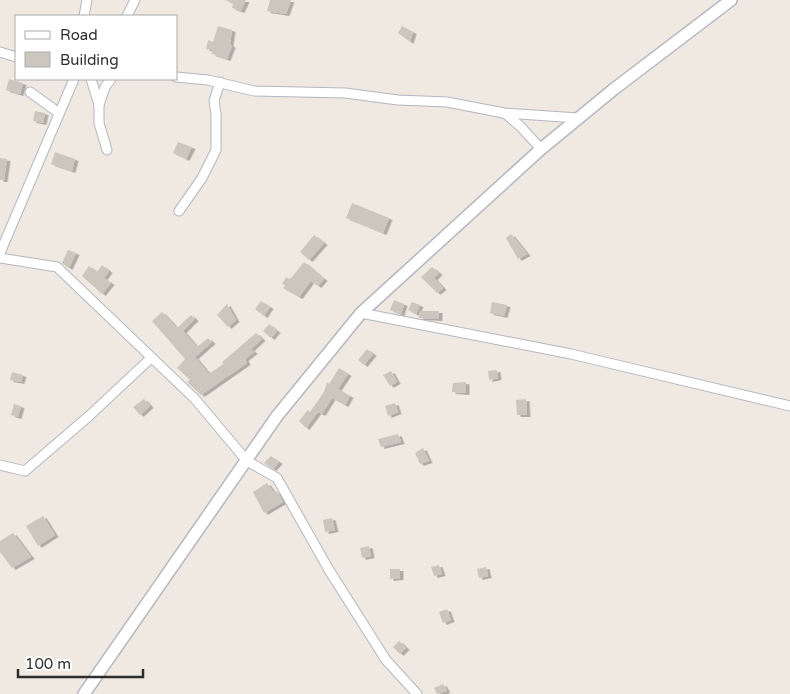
<svg xmlns="http://www.w3.org/2000/svg" width="790" height="694" font-family="'Varela Round',sans-serif">
<style>
.building{fill:#cbc7bf;filter:url(#shadow)}
.lines{fill:none;stroke-linecap:round;stroke-linejoin:round}
.street-casing{stroke:#b4b7c1;stroke-width:11}
.secondary-casing{stroke:#b4b7c1;stroke-width:14}
.street{stroke:#fff;stroke-width:9}
.secondary{stroke:#fff;stroke-width:11}
</style>
<defs>
<filter id="shadow"><feDropShadow dx="3.5" dy="2" stdDeviation="0" flood-color="#0004"/></filter>
</defs>
<rect width="100%" height="100%" fill="#efe9e1"/>
<g class="building">
<path d="M226,0H246L241,11L232,8L233,4Z"/>
<path d="M270,0H291L286,14L267,11Z"/>
<path d="M218,26L232,30L230,44L232,46L227,59L212,54V50L206,49L208,40L213,42Z"/>
<path d="M402,26L413,32L410,42L398,33Z"/>
<path d="M9,79L23,83L20,94L6,90Z"/>
<path d="M35,111L45,113L43,123L33,121Z"/>
<path d="M178,142L192,147L186,159L173,153Z"/>
<path d="M55,152L75,159L72,171L51,164Z"/>
<path d="M0,158L7,159L4,180H0Z"/>
<path d="M352,203L389,218L383,233L346,218Z"/>
<path d="M511,234L527,254L518,259L506,238Z"/>
<path d="M314,235L324,243L309,260L300,252Z"/>
<path d="M68,250L76,253L69,268L62,263Z"/>
<path d="M304,262L324,279L318,286L311,281L299,297L283,288L285,285L282,284L286,277L289,279L292,277Z"/>
<path d="M102,265L109,271L104,278L111,283L102,294L82,276L89,266L97,272Z"/>
<path d="M432,267L439,273L434,278L443,288L437,293L421,277Z"/>
<path d="M394,300L404,304L401,314L390,310Z"/>
<path d="M261,301L270,307L264,316L255,309Z"/>
<path d="M412,302L420,305L416,314L408,310Z"/>
<path d="M492,302L507,305L504,316L490,313Z"/>
<path d="M227,304L236,320L228,327L217,315Z"/>
<path d="M420,311H439V319L419,318Z"/>
<path d="M162,312L175,326L178,327L191,315L195,319L183,331L197,347L208,338L212,342L195,357L209,374L223,364L222,362L256,333L262,339L251,349L254,352L245,359L247,363L201,395L187,382L190,380L177,368L185,359L152,321Z"/>
<path d="M269,324L277,331L271,338L263,331Z"/>
<path d="M367,349L373,354L364,365L358,360Z"/>
<path d="M339,368L348,374L338,389L350,396L345,405L332,398L322,414L318,412L306,428L299,421L308,410L310,412L324,392L327,382L329,384Z"/>
<path d="M497,370L498,378L489,380L488,371Z"/>
<path d="M391,371L397,382L390,386L383,375Z"/>
<path d="M12,372L23,375L21,382L10,380Z"/>
<path d="M466,382V393L452,392L453,383Z"/>
<path d="M144,399L150,406L140,415L133,407Z"/>
<path d="M526,399L527,415H517L516,400Z"/>
<path d="M395,403L398,412L388,416L385,406Z"/>
<path d="M14,404L21,406L18,417L11,415Z"/>
<path d="M398,434L401,442L381,447L378,439Z"/>
<path d="M423,448L429,461L420,464L415,453Z"/>
<path d="M271,456L279,462L273,469L264,463Z"/>
<path d="M267,483L274,493L277,491L283,502L264,513L253,492Z"/>
<path d="M43,516L55,535L38,546L26,526Z"/>
<path d="M332,518L335,530L325,532L323,520Z"/>
<path d="M13,533L31,557L12,568L0,552V541Z"/>
<path d="M369,546L371,556L362,558L360,548Z"/>
<path d="M439,565L442,574L434,576L431,567Z"/>
<path d="M486,567L488,576L479,578L477,569Z"/>
<path d="M390,569H400V578L390,579Z"/>
<path d="M447,609L451,620L443,623L439,612Z"/>
<path d="M399,641L406,648L400,654L393,647Z"/>
<path d="M443,684L447,691L437,694L434,688Z"/>
</g>
<g class="lines">
<defs>
<g id="street">
<path d="M84,16L87,0"/>
<path d="M127,16L135,0"/>
<path d="M0,52L16,57"/>
<path d="M176,77L208,80L254,91L345,93L398,100L447,102L504,113L578,118"/>
<path d="M91,79L99,105V123L107,150"/>
<path d="M30,92L59,113"/>
<path d="M99,105L105,87L111,79"/>
<path d="M506,114L521,127L541,149"/>
<path d="M179,211L202,178L216,150V114L214,101L220,82"/>
<path d="M0,253L74,79"/>
<path d="M0,258L57,267L195,399L247,461L277,478L329,570L386,660L417,694"/>
<path d="M361,313L571,354L790,406"/>
<path d="M0,465L25,471L89,416L151,358"/>
</g>
<path id="secondary" d="M84,694L277,416L361,313L541,149L614,89L731,0"/>
</defs>
<use href="#street" class="street-casing"/>
<use href="#secondary" class="secondary-casing"/>
<use href="#street" class="street"/>
<use href="#secondary" class="secondary"/>
</g>
<rect x="15" y="15" width="162" height="65" fill="#ffffff" stroke="#ababab"/>
<rect x="25" y="31" width="25" height="8" fill="#ffffff" stroke="#ababab"/>
<text x="60" y="40" font-size="15" fill="#2e2e2e">Road</text>
<rect x="25" y="52" width="25" height="15" fill="#cbc7bf" stroke="#ababab"/>
<text x="60" y="65" font-size="15" fill="#2e2e2e">Building</text>
<path d="M18 669v8h125v-8" fill="none" stroke="#2e2e2e" stroke-width="2.5"/>
<text x="25" y="669" font-size="15" fill="#2e2e2e" stroke="#ffffff" stroke-width="4" paint-order="stroke">100 m</text>
</svg>
